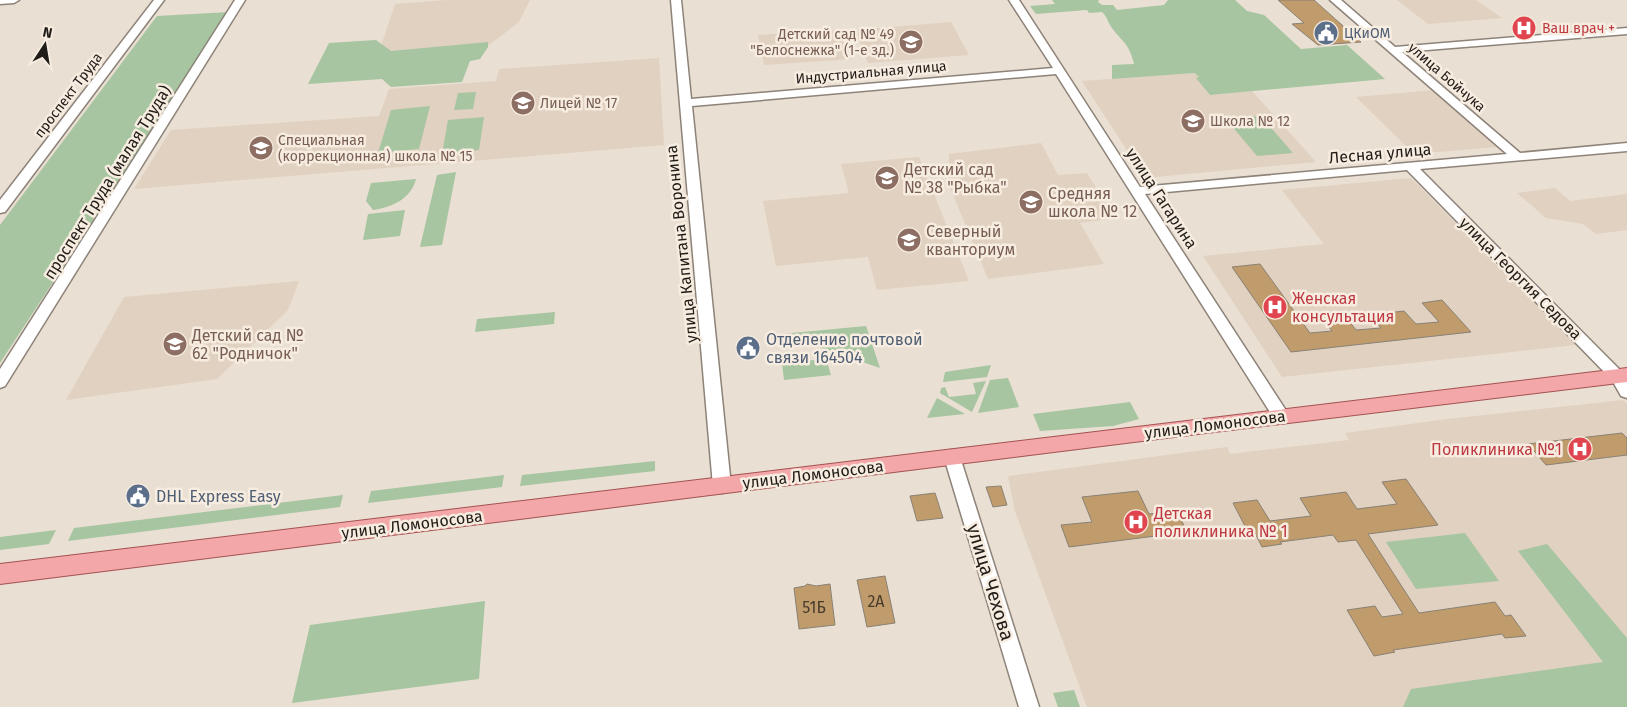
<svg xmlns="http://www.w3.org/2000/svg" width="1627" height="707" font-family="'Fira Sans',sans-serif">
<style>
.built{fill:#e1d1c0}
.green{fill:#a6c5a0}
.building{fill:#c09b6b;stroke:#898175}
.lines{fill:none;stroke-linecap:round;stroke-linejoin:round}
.minor-casing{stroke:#8d8379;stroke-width:3}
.major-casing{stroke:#a45151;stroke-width:2}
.minor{fill:#fff;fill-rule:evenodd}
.major{fill:#f3a7a9;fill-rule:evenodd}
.labels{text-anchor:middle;stroke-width:5;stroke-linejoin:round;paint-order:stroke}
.far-health-label{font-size:14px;fill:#be3a42;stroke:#f7ece0;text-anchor:start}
.far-service-label{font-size:14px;fill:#4e5e75;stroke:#f7ece0;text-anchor:start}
.far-education-label{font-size:14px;fill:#785e54;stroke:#f7ece0;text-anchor:start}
.far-street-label{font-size:14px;fill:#201c18;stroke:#f7ece0}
.street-label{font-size:16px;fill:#201c18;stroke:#f7ece0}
.education-label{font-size:16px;fill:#785e54;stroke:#f7ece0;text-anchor:start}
.health-label{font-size:16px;fill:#be3a42;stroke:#f7ece0;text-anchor:start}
.service-label{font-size:16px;fill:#4e5e75;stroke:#f7ece0;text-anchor:start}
.near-number-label{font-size:16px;fill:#483c2d}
.near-street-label{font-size:19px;fill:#201c18;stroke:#f7ece0}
</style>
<rect width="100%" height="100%" fill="#e9dfd3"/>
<g class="built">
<path d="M447,0H530L519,22L489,45L386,53L381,46L395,4Z"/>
<path d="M1397,0H1476L1502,18L1428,24Z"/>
<path d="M951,22L969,55L868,63L855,30Z"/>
<path d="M842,30L851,59L764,65L758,35Z"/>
<path d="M659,58L664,145L134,189L171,130L379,116L389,89L496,81L499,69Z"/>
<path d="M1196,73L1210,95L1252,91L1316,162L1145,178L1082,81Z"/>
<path d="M1435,90L1498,147L1414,154L1356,97Z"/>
<path d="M1041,143L1058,175L1087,173L1115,218L1080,223L1104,264L988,279L949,185V154Z"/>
<path d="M919,157L969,281L877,290L868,257L776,266L763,201L849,193L841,164Z"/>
<path d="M1411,178L1576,345L1282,377L1203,256L1324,244L1282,190Z"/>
<path d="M1555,188L1570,201L1627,194V230L1596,234L1583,224L1546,218L1517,193Z"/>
<path d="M299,281L288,310L217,379L66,400L124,297Z"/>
<path d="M1623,400L1627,404V707H1087L1015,511L1008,476L1227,447L1230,454L1349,440L1345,433L1447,419Z"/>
</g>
<g class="green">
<path d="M1052,0H1099L1098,2L1102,5H1113L1117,10L1164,5L1168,0H1235L1247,11L1264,15L1301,49L1347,45L1385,79L1210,95L1196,78L1199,77L1195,73L1112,79V65L1134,64C1129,43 1123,43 1112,28C1107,21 1108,18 1102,12L1089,13L1087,10L1036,14L1030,6L1055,4Z"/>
<path d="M230,12L0,363V225L157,16Z"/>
<path d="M376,40L391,51L488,42V47L480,59L470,61L462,82L391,87L382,79L308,84L329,43Z"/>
<path d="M476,92L473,109L454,110L458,93Z"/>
<path d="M430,106L419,149L378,153L391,110Z"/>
<path d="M1261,116L1293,153L1257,156L1225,118Z"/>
<path d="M484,117L479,150L442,154L448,120Z"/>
<path d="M456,172L442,245L420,247L437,175Z"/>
<path d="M416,179C411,199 392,207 373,210L366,201L371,183Z"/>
<path d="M405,210L400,236L363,240L368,214Z"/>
<path d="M555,312L554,324L475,332L477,319Z"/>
<path d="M866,326L880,368L781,334Z"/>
<path d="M826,359L831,375L784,380L782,363Z"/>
<path d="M991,365L987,377L943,382L945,372Z"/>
<path d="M1008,378L1019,407L978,413L990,380Z"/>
<path d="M986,381L972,412L940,393L941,388L945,387L949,397L976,394L973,383Z"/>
<path d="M937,398L965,414L927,418Z"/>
<path d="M1130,402L1139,419L1113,426L1040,431L1033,414Z"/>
<path d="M655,461V471L520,486L522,475Z"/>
<path d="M504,475L502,487L368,503L371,491Z"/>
<path d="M343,495L340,507L68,541L74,528Z"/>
<path d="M56,530L49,544L0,550V537Z"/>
<path d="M1465,533L1499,581L1416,589L1386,542Z"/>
<path d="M1547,544L1627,638V707H1403L1411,689L1603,662L1518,551Z"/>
<path d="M485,601L479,679L292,703L310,625Z"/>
<path d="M1074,690L1080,707H1058L1053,693Z"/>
</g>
<g class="building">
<path d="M1278,0H1314L1361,42L1318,45L1292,24L1304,23Z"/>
<path d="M1260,264L1310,333L1332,331L1319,314L1341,311L1356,330L1381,328L1370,315L1404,311L1416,324L1439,322L1422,303L1442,300L1471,332L1291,352L1232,267Z"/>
<path d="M1622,433L1627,438V455L1546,465L1528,444Z"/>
<path d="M1406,479L1438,525L1368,534L1419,613L1495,602L1505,616L1511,615L1526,636L1505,638L1502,634L1393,650L1395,652L1374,656L1347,610L1375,606L1382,617L1403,614L1356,540L1338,542L1333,535L1280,542L1282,544L1262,547L1255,533L1249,534L1233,503L1257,500L1270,521L1311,516L1300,498L1346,492L1357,509L1397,504L1382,482Z"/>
<path d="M1001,486L1007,505L993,507L986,487Z"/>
<path d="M1138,491L1149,514L1177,511L1187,532L1069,547L1061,525L1092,522L1082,497Z"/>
<path d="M935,493L943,518L917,521L910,496Z"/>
<path d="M885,576L895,623L867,627L857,580Z"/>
<path d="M807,584L816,586L830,584L835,625L799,629L794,588L805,586Z"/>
</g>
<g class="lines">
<defs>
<g id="minor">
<path d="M0,0H19L14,3L0,4Z"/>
<path d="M154,0H164L5,212L0,213V200Z"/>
<path d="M235,0H245L5,386L0,388V369Z"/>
<path d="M671,0H681L691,99L1053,68L1009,0H1019L1140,187L1507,154L1330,0H1341L1395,47L1627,28V34L1402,52L1520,153L1627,143V151L1420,169L1622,372L1627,379V398L1621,396L1612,380L1407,170L1145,194L1287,412L1289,416L1287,420L1281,422L1275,420L1056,74L692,106L731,486L728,491L722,493L716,491L713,486Z"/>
<path d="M952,450L958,452L960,457L1039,707H1019L944,457L946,452Z"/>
</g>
<path id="major" d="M1627,368V382L1206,433L0,584V564Z"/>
</defs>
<use href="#minor" class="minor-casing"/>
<use href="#major" class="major-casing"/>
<use href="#minor" class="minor"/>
<use href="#major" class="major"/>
</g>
<defs>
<symbol id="hospital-disc" viewBox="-11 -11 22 22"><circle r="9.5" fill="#e0444e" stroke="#f7ece0"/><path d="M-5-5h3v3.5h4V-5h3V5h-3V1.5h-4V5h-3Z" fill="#fff"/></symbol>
<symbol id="civic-disc" viewBox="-11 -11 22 22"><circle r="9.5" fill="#5c6f8a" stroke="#f7ece0"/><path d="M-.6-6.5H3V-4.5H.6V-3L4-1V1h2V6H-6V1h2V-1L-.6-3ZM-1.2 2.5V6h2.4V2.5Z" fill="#fff"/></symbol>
<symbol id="school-disc" viewBox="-11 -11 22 22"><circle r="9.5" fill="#8d6e63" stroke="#f7ece0"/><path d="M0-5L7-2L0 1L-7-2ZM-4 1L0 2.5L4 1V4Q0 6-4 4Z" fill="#fff"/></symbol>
</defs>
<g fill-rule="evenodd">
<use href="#hospital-disc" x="1510" y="14" width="28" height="28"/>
<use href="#civic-disc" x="1312" y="19" width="28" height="28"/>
<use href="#school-disc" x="897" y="28" width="28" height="28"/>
<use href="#school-disc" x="509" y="89" width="28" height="28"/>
<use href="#school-disc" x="1179" y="107" width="28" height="28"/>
<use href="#school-disc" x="247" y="134" width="28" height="28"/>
<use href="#school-disc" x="873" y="164" width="28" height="28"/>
<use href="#school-disc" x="1017" y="188" width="28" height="28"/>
<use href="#school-disc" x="895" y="226" width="28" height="28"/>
<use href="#hospital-disc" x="1261" y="293" width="28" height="28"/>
<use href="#school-disc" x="161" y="330" width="28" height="28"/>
<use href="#civic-disc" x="734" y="334" width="28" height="28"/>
<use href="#hospital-disc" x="1566" y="435" width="28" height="28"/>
<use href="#civic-disc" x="124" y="482" width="28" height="28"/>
<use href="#hospital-disc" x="1122" y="508" width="28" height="28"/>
</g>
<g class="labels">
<g class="far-health-label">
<text x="1542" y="33">Ваш врач +</text>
</g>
<g class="far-service-label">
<text x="1344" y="38">ЦКиОМ</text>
</g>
<g class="far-education-label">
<text x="894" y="39" text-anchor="end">Детский сад № 49<tspan x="894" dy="16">"Белоснежка" (1-е зд.)</tspan></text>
<text x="540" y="108">Лицей № 17</text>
<text x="1210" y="126">Школа № 12</text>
<text x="278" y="145">Специальная<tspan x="278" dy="16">(коррекционная) школа № 15</tspan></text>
</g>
<g class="far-street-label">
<text transform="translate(871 72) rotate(-5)" y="5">Индустриальная улица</text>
<text transform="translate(1447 77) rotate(41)" y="5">улица Бойчука</text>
<text transform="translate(68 95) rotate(-53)" y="5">проспект Труда</text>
</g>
<g class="street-label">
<text transform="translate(1380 153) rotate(-5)" y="6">Лесная улица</text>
<text transform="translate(107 182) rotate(-58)" y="6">проспект Труда (малая Труда)</text>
<text transform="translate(1162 198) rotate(57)" y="6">улица Гагарина</text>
<text transform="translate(681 244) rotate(-96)" y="6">улица Капитана Воронина</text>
<text transform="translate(1521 278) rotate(45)" y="6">улица Георгия Седова</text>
<text transform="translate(1215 424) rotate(-7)" y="6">улица Ломоносова</text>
<text transform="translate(813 474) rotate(-7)" y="6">улица Ломоносова</text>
<text transform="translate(412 524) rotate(-7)" y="6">улица Ломоносова</text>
</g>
<g class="education-label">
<text x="904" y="175">Детский сад<tspan x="904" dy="18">№ 38 "Рыбка"</tspan></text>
<text x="1048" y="199">Средняя<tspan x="1048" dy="18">школа № 12</tspan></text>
<text x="926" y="237">Северный<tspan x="926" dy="18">кванториум</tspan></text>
<text x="192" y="341">Детский сад №<tspan x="192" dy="18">62 "Родничок"</tspan></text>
</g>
<g class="health-label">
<text x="1292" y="304">Женская<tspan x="1292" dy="18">консультация</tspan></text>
<text x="1562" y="455" text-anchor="end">Поликлиника №1</text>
<text x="1154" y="519">Детская<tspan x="1154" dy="18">поликлиника № 1</tspan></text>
</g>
<g class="service-label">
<text x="766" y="345">Отделение почтовой<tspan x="766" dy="18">связи 164504</tspan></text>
<text x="156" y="502">DHL Express Easy</text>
</g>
<g class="near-number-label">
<text x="876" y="607">2А</text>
<text x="814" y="613">51Б</text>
</g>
<g class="near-street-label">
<text transform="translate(991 582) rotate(73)" y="7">улица Чехова</text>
</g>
</g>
<g transform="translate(45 45) rotate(12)" stroke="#f7ece0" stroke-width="4" paint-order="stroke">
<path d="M0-4L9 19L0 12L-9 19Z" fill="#201c18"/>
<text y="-8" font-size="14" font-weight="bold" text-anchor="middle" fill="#201c18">N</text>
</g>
</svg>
